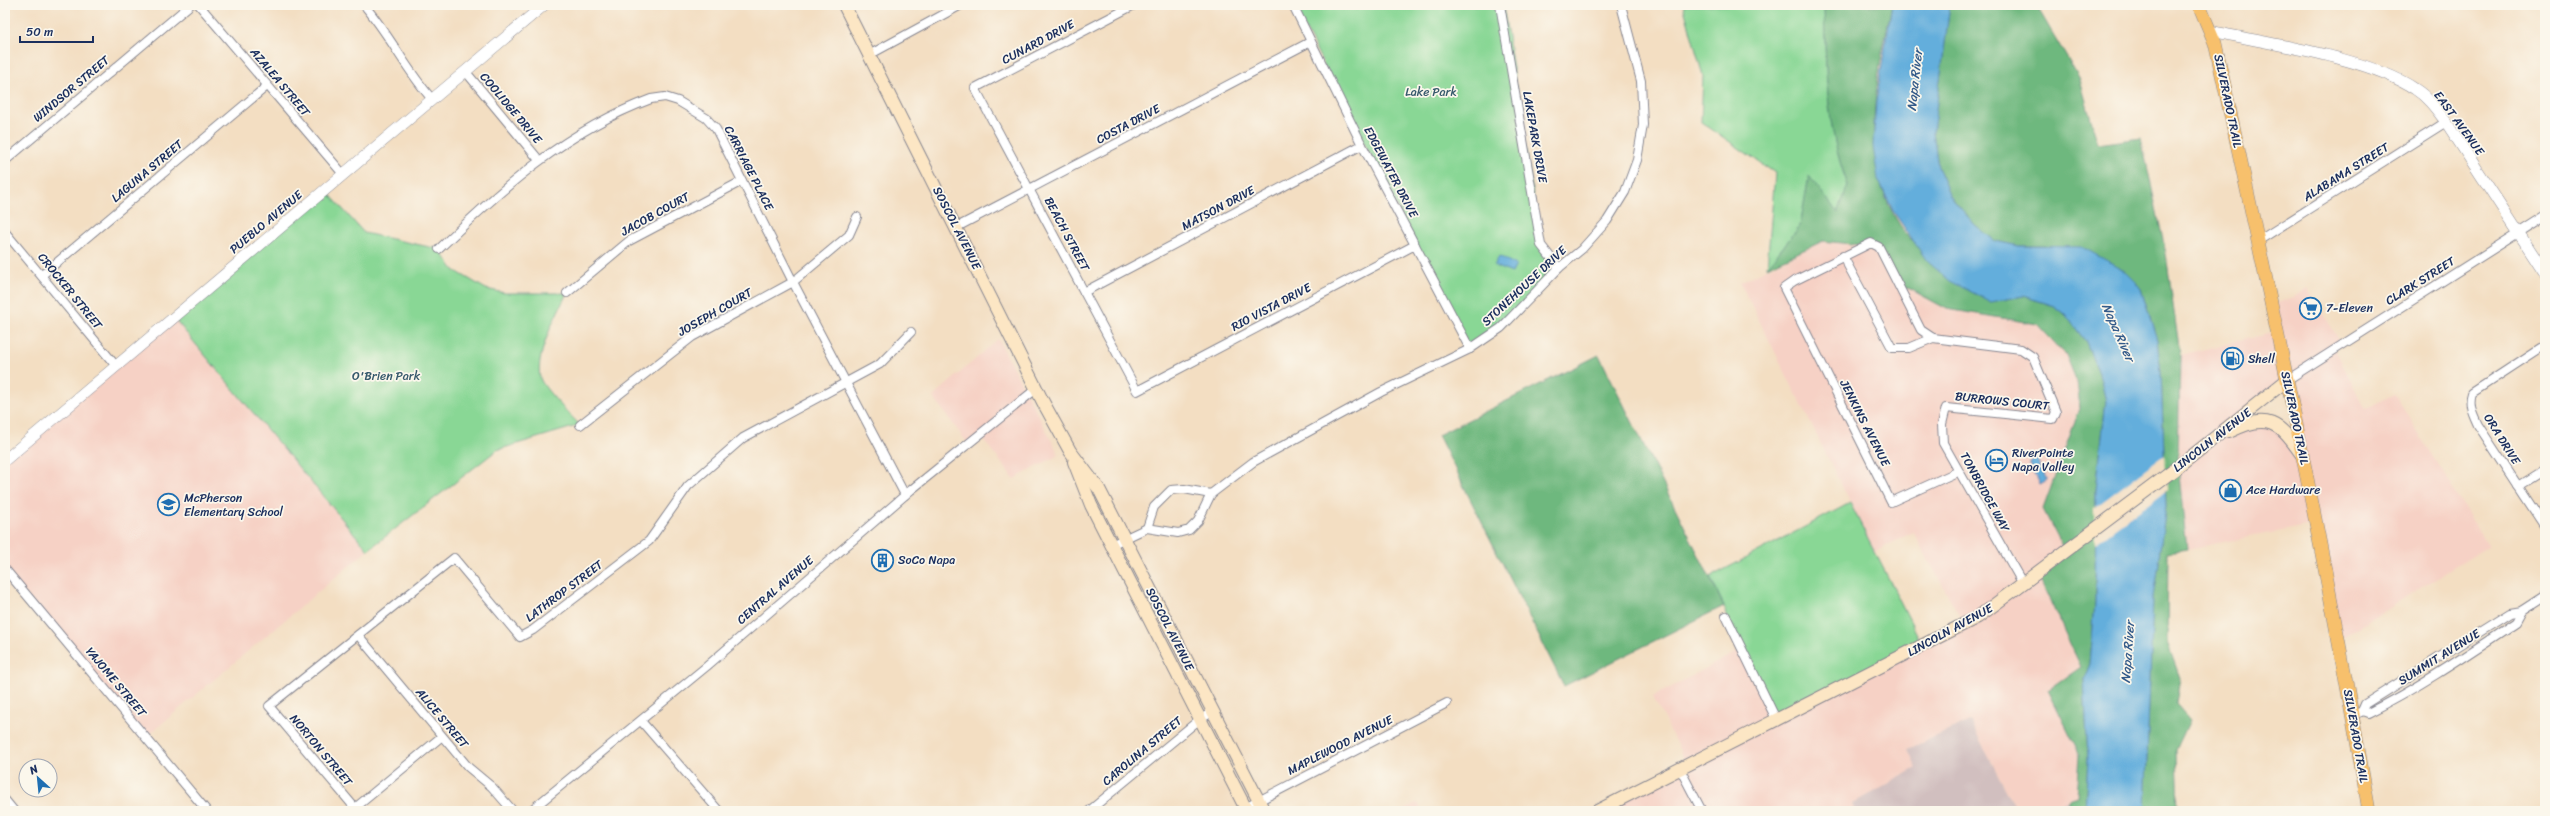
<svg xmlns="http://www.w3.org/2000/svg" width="2550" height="816" font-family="Sriracha,sans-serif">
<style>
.built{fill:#f6d1c5;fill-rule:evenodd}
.industrial{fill:#d1bfbf}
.green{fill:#89d795;stroke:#52837a}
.forest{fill:#6eb87e;stroke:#44746e}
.water{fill:#63aedc;stroke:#3f6e9d}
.pier{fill:#f3dec2}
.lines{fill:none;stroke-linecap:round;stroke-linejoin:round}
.minor-casing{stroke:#878690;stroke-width:10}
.tertiary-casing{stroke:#878690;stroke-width:12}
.secondary-casing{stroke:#878690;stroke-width:14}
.primary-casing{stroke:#878690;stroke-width:14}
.minor{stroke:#fff;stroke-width:8}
.tertiary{stroke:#fff;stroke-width:11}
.secondary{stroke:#fce6c4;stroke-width:12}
.primary{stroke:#f7c06c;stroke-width:13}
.labels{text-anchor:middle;stroke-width:3.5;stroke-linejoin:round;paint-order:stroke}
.street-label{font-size:12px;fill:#1b2f5e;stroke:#fbf7ec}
.park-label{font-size:12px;fill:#36596c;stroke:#fbf7ec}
.poi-label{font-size:12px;fill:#1b2f5e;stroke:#fbf7ec;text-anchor:start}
.water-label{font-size:13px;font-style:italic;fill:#345b8a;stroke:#fbf7ec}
</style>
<rect width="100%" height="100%" fill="#fbf7ec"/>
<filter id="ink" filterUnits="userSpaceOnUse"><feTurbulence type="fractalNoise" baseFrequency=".025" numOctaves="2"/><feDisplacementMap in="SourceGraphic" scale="8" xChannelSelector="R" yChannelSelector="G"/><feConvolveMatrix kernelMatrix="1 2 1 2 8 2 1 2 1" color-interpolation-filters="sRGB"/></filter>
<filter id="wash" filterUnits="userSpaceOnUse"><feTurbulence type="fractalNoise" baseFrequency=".012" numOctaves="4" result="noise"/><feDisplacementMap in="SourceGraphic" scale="16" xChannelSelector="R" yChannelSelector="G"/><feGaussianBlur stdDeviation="0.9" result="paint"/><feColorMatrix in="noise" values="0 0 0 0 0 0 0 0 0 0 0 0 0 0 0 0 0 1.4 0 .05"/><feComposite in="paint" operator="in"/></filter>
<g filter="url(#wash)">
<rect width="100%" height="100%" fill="#f3dec2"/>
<g class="built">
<path d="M1823,241L1879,247L1897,282L1947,309L2037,324L2066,355L2077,382L2080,408L2043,509L2066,552L2038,574L2081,667L2048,690L2080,755L2077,796L2047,811H2017L1970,721L1908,749L1918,768L1853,803L1856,811H1597L1687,765L1653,697L1742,649L1776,719L1964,624L1913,532L1875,552L1740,282Z"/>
<path d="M2307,288L2342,344L2335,349L2365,409L2394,394L2488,546L2339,639L2317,524L2187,549L2178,467L2180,355L2277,332L2272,305L2294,297ZM2287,380L2303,457L2287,434L2252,423L2236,421Z"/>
<path d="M173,317L368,550L146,737L5,569V460Z"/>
<path d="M998,339L1059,455L1014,479L980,435L968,444L933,397Z"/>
<path d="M1418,803L1422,811H1403Z"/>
</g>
<g class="industrial">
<path d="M1970,721L2017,811H1856L1853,803L1917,768L1908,749Z"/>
<path d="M2068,799V811H2047Z"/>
</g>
<g class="green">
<path d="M1293,5H1503L1541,245L1559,268L1501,328L1470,349Z"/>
<path d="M1683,5H1824C1826,67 1825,127 1848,185L1838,214L1809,177L1800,226L1767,267L1775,173L1701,122L1703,76Z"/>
<path d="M325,189L364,233L439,249L454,270L486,289L505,293H567C557,314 535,354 540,378C543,388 571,416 580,425L497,450L368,550L173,317Z"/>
<path d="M1850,503L1923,646L1776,719L1726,616L1724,606L1710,577Z"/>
</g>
<g class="forest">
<path d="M1824,5H1892C1876,81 1854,173 1910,238C1916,245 1927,249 1935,254C1959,269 1983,284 2007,299L2023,296L2055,306L2065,314L2086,342L2099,373L2106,401L2096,490L2095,604L2090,664L2084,679L2088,759L2085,811H2068V799L2077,796L2080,755L2048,690L2081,667L2037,573L2065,552L2043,509L2080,408L2077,382L2066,355L2037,324L1947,309L1897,282L1879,247L1823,241L1767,267L1800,226L1809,176L1838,213L1848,185C1825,127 1826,67 1824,5Z"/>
<path d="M1950,5H2036L2080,80L2098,144L2141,138L2166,254L2180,355L2178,467L2187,549L2168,552L2167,642L2180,678L2176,704L2190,720L2176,750L2178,811H2145L2153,597L2166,507L2161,373L2157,340L2140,286L2124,270L2045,246H2019L1995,241L1975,225L1949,195L1938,167L1933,132Z"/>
<path d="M1599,355L1724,606L1564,686L1438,435Z"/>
</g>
<g class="water">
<path d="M1892,5H1950L1933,132L1938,167L1949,195L1975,225L1995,241L2019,246L2082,247L2124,270L2140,286L2157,340L2161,373L2166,507L2153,597L2145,811H2085L2088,759L2084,679L2090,664L2095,604L2096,490L2106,401L2099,373L2086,342L2065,314L2055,306L2023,296L1991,302L1950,281L1927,261L1893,211L1878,179L1873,146L1876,101Z"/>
<path d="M1499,256L1516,265L1512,273L1494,266Z"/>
<path d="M2036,458L2047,480L2040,484L2029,462Z"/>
</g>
<path class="pier" d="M2165,455L2167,490L2095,544L2094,508Z"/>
</g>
<g filter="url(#ink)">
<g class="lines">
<defs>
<g id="minor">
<path d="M199,5L343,174"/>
<path d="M364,5C390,35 406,70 432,99"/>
<path d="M1134,5L975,88L1137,391L1415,245"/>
<path d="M1293,5L1362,145L1470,349"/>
<path d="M1500,5L1541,245L1559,268"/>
<path d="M869,55L961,5"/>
<path d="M466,72L539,160"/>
<path d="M5,161L190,5"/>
<path d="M957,227L1310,42"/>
<path d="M5,232L116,366"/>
<path d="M2258,241L2446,122"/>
<path d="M439,249C502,188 567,130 651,99L665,97L678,101L706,118L716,129L793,282L905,495"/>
<path d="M1843,256L1892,348H1909L1933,338"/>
<path d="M42,275L267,86"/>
<path d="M1084,292L1362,145"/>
<path d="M567,293L629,241L742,181"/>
<path d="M2545,345L2472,393C2468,405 2473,414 2478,425L2545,527"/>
<path d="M2287,380L2545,216"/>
<path d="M580,425L692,337L793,282L849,235L857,217"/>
<path d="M1959,471L1891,502L1784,288L1794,281L1871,243L1879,247L1921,330L1933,338L2021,349L2033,357L2056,412L2053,419L1946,408L1942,424L1943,443L2023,584"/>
<path d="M2518,486L2545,469"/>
<path d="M1147,528L1154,507L1171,490L1184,489L1211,494"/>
<path d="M1111,545L1147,528L1178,533L1189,530L1198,521L1211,494L1253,462L1381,392L1470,349L1501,328L1559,268L1582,249L1607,221L1625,192L1637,160L1643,125L1641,81L1621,5"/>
<path d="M5,569L207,811"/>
<path d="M1726,616L1776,719"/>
<path d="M358,635L468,767L492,787L513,811"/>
<path d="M2362,711L2365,704L2510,613L2522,611L2545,596"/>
<path d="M2358,713L2362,711L2368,713C2420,687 2468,654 2516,622L2522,611"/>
<path d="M641,721L719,811"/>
<path d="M441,737L355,808L269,706L454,558L520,637L533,630L649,541L688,486L743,438L880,364L911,332"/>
<path d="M1680,769L1702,811"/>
<path d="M5,800L14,811"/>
<path d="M1245,808L1447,703"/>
<path d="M530,811L707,666L911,490L1036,389"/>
<path d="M1089,811L1200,719L1213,712"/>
</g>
<g id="tertiary">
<path d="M2211,31C2268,44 2368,57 2415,89C2428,97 2437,110 2446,122L2545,273"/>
<path d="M5,460L544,5"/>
</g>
<g id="secondary">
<path d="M844,5L1043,402L1070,451L1099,489L1264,811"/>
<path d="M2229,432C2268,412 2279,422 2302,455"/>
<path d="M1074,462L1091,505L1247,811"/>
<path d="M1597,811L1978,617L2178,467L2287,380"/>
</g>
<path id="primary" d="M2199,5L2215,43C2271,298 2325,553 2369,811"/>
</defs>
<use href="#minor" class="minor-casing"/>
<use href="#tertiary" class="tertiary-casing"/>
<use href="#secondary" class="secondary-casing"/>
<use href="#primary" class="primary-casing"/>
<use href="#minor" class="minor"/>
<use href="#tertiary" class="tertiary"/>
<use href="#secondary" class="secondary"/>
<use href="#primary" class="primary"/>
</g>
</g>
<defs>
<symbol id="supermarket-ring" viewBox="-11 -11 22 22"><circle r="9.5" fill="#fbf7ec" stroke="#1f6fb2" stroke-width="1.5"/><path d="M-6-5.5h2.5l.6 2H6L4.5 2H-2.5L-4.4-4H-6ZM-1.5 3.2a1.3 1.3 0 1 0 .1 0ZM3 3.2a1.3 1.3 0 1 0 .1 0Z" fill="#1f6fb2"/></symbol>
<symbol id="fuel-ring" viewBox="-11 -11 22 22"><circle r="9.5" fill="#fbf7ec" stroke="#1f6fb2" stroke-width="1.5"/><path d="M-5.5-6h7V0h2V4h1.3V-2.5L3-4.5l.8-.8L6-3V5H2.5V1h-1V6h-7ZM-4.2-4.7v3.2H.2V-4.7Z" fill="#1f6fb2"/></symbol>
<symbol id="hotel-ring" viewBox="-11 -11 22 22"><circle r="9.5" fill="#fbf7ec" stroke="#1f6fb2" stroke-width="1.5"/><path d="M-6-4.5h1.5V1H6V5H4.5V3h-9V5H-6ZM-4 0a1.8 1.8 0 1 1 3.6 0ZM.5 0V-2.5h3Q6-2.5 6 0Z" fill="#1f6fb2"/></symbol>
<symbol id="shop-ring" viewBox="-11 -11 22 22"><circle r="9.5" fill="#fbf7ec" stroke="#1f6fb2" stroke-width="1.5"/><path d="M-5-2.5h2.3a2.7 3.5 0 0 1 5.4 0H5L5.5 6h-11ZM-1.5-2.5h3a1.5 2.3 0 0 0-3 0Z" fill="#1f6fb2"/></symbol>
<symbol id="school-ring" viewBox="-11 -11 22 22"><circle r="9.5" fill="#fbf7ec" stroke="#1f6fb2" stroke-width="1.5"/><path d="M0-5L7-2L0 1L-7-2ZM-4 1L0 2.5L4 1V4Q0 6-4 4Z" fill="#1f6fb2"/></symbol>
<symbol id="building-ring" viewBox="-11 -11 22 22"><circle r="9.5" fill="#fbf7ec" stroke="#1f6fb2" stroke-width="1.5"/><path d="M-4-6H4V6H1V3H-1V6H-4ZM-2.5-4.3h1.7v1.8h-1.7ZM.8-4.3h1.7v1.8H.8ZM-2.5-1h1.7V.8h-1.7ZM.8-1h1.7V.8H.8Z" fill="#1f6fb2"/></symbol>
</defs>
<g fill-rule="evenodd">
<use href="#supermarket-ring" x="2298" y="296" width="25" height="25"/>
<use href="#fuel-ring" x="2220" y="346" width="25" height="25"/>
<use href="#hotel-ring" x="1984" y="448" width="25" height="25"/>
<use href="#shop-ring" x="2218" y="478" width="25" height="25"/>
<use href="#school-ring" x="156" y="492" width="25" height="25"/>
<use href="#building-ring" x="870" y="548" width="25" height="25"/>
</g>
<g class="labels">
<g class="street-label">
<text transform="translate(1038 42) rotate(-28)" y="4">CUNARD DRIVE</text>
<text transform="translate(280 82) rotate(50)" y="4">AZALEA STREET</text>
<text transform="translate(71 89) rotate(-40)" y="4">WINDSOR STREET</text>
<text transform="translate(2228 101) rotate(78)" y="4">SILVERADO TRAIL</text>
<text transform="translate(511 108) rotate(50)" y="4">COOLIDGE DRIVE</text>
<text transform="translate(2459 123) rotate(54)" y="4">EAST AVENUE</text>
<text transform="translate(1128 124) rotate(-28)" y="4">COSTA DRIVE</text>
<text transform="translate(1535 137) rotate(80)" y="4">LAKEPARK DRIVE</text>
<text transform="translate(749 168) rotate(63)" y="4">CARRIAGE PLACE</text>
<text transform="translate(147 171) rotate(-40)" y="4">LAGUNA STREET</text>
<text transform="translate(1391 172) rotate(62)" y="4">EDGEWATER DRIVE</text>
<text transform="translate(2346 172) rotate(-32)" y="4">ALABAMA STREET</text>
<text transform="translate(1218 208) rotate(-28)" y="4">MATSON DRIVE</text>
<text transform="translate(655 214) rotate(-29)" y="4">JACOB COURT</text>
<text transform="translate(266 222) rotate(-40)" y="4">PUEBLO AVENUE</text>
<text transform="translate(957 228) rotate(63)" y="4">SOSCOL AVENUE</text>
<text transform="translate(1067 234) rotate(62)" y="4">BEACH STREET</text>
<text transform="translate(2420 281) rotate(-32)" y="4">CLARK STREET</text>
<text transform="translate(1524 286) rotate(-43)" y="4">STONEHOUSE DRIVE</text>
<text transform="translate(70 291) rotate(51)" y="4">CROCKER STREET</text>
<text transform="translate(1271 307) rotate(-28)" y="4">RIO VISTA DRIVE</text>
<text transform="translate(715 312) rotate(-30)" y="4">JOSEPH COURT</text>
<text transform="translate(2002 401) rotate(6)" y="4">BURROWS COURT</text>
<text transform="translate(2295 418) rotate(78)" y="4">SILVERADO TRAIL</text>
<text transform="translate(1865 423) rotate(63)" y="4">JENKINS AVENUE</text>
<text transform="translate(2502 439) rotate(58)" y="4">ORA DRIVE</text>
<text transform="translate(2212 440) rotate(-38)" y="4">LINCOLN AVENUE</text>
<text transform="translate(1985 492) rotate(61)" y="4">TONBRIDGE WAY</text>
<text transform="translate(775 590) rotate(-41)" y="4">CENTRAL AVENUE</text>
<text transform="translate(564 591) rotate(-37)" y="4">LATHROP STREET</text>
<text transform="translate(1170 629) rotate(63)" y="4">SOSCOL AVENUE</text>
<text transform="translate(1950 630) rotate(-29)" y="4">LINCOLN AVENUE</text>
<text transform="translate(2439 657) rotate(-32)" y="4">SUMMIT AVENUE</text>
<text transform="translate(116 682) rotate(50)" y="4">YAJOME STREET</text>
<text transform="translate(442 718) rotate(50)" y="4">ALICE STREET</text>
<text transform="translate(2356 736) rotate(80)" y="4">SILVERADO TRAIL</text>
<text transform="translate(1340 745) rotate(-27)" y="4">MAPLEWOOD AVENUE</text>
<text transform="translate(321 750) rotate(50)" y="4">NORTON STREET</text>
<text transform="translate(1142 751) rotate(-40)" y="4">CAROLINA STREET</text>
</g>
<g class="park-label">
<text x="1431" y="96">Lake Park</text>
<text x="386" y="380">O'Brien Park</text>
</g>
<g class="poi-label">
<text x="2326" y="312">7-Eleven</text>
<text x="2248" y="363">Shell</text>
<text x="2012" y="457">RiverPointe<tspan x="2012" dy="14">Napa Valley</tspan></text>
<text x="2246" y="494">Ace Hardware</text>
<text x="184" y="502">McPherson<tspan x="184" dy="14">Elementary School</tspan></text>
<text x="898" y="564">SoCo Napa</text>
</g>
<g class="water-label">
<text transform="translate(1914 80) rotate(-84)" y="5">Napa River</text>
<text transform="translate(2119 332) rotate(66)" y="5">Napa River</text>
<text transform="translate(2127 652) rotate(-86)" y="5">Napa River</text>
</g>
</g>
<rect width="2550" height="816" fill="none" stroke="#fbf7ec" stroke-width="20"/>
<g transform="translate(38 778) rotate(333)"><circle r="19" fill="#fbf7ec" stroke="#a1a7b3"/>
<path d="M0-3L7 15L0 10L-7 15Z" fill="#1f6fb2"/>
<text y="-6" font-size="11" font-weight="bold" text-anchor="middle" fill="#1b2f5e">N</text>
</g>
<path d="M20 36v6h73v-6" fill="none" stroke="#1b2f5e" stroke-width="2"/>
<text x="26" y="36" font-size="12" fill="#1b2f5e" stroke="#fbf7ec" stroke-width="3" paint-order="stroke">50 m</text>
</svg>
